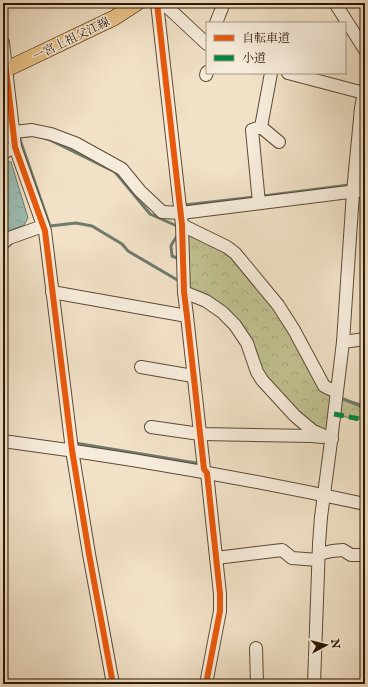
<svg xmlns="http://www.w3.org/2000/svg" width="368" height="687" font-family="'IM FELL English','Noto Serif JP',serif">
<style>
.park{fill:url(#park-crowns);stroke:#776c4a}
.water{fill:url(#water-ripples);stroke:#6f7b6d}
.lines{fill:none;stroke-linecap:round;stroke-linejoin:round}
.stream{stroke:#6f7b6d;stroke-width:3}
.minor-casing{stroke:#5e4a34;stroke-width:14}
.major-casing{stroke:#2d1703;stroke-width:16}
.minor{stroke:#f6ecdb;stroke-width:12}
.major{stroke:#e8c084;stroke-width:15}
.quiet{stroke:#00873e;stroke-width:5;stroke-dasharray:10 5;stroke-linecap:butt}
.cycleway-casing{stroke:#f6ecdb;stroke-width:8}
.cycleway{stroke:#e8590c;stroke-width:6}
.labels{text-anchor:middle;stroke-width:3;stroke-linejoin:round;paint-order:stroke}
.street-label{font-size:12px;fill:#2d1703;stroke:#f6ecdb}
</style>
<defs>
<pattern id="park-crowns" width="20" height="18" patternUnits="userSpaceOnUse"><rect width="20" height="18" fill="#c1c191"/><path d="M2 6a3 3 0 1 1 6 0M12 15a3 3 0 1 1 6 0" fill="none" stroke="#a6a57b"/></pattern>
<pattern id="water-ripples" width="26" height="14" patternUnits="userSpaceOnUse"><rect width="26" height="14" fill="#9bbeb4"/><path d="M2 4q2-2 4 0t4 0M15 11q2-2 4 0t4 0" fill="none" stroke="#86a399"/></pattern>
</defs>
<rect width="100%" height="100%" fill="#f1e1c7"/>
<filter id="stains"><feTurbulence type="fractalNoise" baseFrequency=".005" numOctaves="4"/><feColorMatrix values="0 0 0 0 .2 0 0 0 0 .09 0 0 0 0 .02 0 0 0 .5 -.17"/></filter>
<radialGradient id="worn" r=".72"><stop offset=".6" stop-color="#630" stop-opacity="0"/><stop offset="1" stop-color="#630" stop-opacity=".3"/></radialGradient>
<path class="park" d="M182,225L235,253L336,397L365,405V420L334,415L332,439L278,397L235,325L184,292Z"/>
<path class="water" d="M4,161L11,162L28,218L24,225L3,233Z"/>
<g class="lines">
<g class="stream">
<path d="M36,135L50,140L115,172L150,214L177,226C180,239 174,237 171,246C171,249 172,253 172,256L179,259V281L128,251L122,244L92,226L76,223L50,226L19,137Z"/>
<path d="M360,184L365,183"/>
<path d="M263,196L349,185"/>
<path d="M184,205L255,197"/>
<path d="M341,398L365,408"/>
<path d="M75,443L196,463"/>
</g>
<defs>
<g id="minor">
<path d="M157,3L182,225L184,292L187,316L204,469L207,473L220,594V611L206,684"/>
<path d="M163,3L207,44"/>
<path d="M335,3L365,50"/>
<path d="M216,23L224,3"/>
<path d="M3,43L15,147L45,231L72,450L89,554L113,684"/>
<path d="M288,73L364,93"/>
<path d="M206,75L207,72"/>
<path d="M261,127L279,142"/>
<path d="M3,138L14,132L32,130L51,134L75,143L122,169L140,191L158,208L162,212L181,213L365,190"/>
<path d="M3,153L15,147"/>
<path d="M259,203L252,130L261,127L271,73"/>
<path d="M182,225L227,247L235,253L278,305L294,330L324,386L336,392"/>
<path d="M3,243L9,238L43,226"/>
<path d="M52,292L187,316"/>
<path d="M184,292L206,301L222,312L235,325L247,343L257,372L262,380L295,416L313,431L332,439"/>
<path d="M343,342L365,339"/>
<path d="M141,367L193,376"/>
<path d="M151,427L200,434L312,436L322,437"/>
<path d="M3,441C124,457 245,478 365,504"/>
<path d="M319,554L332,551L343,550L351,555H365"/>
<path d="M216,558L282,550L292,558L318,560"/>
<path d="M256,648L257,684"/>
<path d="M314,684L319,544L321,517L330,449L343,342L353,192L361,108L365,88"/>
</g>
<path id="major" d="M3,71L114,18L137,3"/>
</defs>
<use href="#minor" class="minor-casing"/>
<use href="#major" class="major-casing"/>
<use href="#minor" class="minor"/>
<use href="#major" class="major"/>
<path class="quiet" d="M334,414L365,420"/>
<defs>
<g id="cycleway">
<path d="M157,3L182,225L184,292L187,316L204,469L207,473L220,594V611L206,684"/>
<path d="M3,43L15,147L45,231L72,450L89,554L113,684"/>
</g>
</defs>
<use href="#cycleway" class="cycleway-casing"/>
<use href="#cycleway" class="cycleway"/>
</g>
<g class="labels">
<g class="street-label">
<text transform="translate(71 39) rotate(-26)" y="4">一宮上祖父江線</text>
</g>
</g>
<rect width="368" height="687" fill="none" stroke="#f1e1c7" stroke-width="16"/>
<rect x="4" y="4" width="360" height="679" fill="none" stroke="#2d1703" stroke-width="2"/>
<rect x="8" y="8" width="352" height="671" fill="none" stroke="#2d1703"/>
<rect x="206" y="22" width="140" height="52" fill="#f6ecdb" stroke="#a69785"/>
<rect x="214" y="35" width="20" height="6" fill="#e8590c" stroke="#a69785"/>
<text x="242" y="42" font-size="12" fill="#2d1703">自転車道</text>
<rect x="214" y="55" width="20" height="6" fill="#00873e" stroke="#a69785"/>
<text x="242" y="62" font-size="12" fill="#2d1703">小道</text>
<g transform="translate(326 645) rotate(83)" stroke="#f6ecdb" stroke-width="3" paint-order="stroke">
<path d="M0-3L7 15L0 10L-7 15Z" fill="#2d1703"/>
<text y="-6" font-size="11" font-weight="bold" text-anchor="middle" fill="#2d1703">N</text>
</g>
<rect width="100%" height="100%" filter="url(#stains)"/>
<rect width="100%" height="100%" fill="url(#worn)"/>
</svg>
